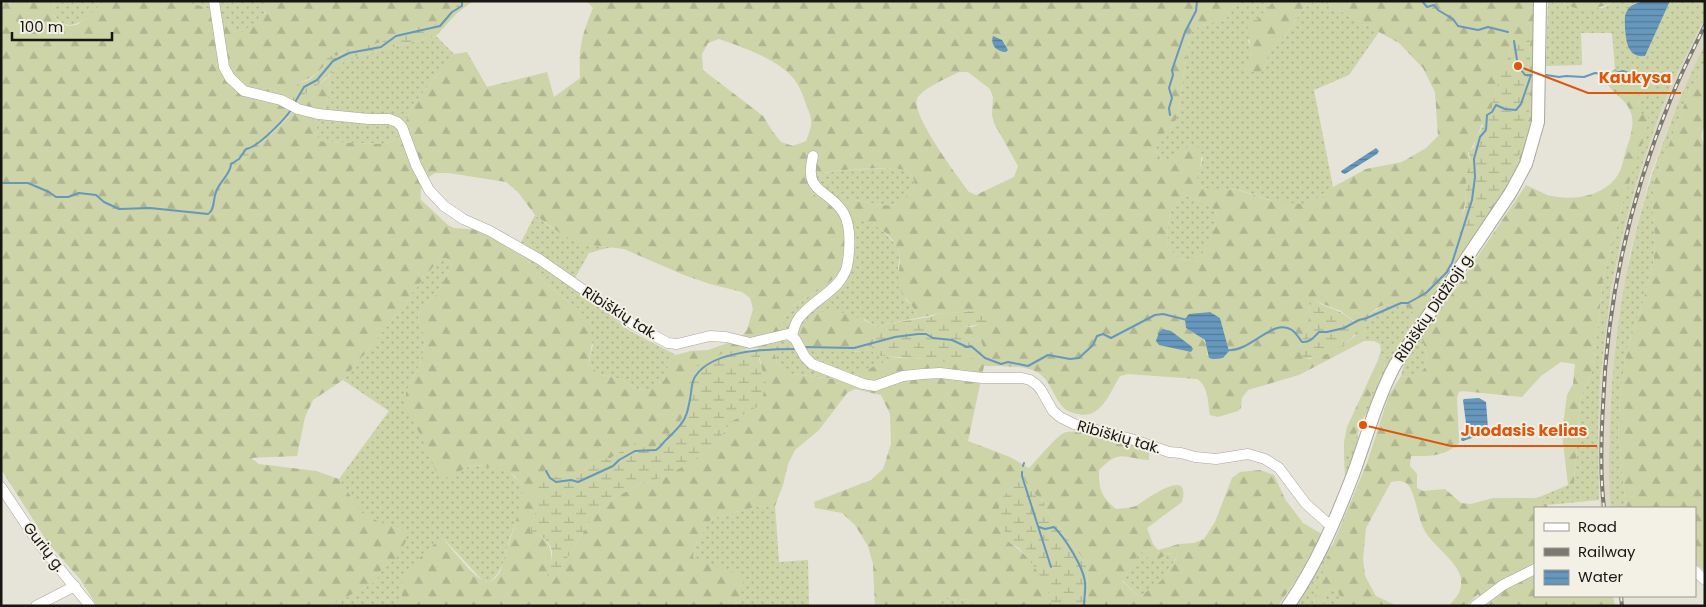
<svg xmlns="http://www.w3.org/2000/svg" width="1706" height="607" font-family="Poppins,sans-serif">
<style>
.built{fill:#dcd7c5}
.grass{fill:url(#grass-dots)}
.forest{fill:url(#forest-firs);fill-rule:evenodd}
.wetland{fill:url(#wetland-marsh)}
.water{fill:url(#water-rules)}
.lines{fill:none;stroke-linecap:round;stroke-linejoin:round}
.stream{stroke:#6697bd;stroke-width:2}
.minor-casing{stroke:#a9a69c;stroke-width:11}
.major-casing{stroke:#a9a69c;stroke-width:14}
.minor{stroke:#fff;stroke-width:10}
.major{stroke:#fff;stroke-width:12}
.rail-casing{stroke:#7b7972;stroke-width:4}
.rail{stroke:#f3f0e5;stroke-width:2;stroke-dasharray:5.5;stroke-linecap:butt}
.labels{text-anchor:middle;stroke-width:4;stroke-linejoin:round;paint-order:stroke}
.street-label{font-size:15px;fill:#171612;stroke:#f3f0e5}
.leader{fill:none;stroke:#de560c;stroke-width:2}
.callout-dot{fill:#de560c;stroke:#f3f0e5;stroke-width:2}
.callout-label{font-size:16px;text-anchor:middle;font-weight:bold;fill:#de560c;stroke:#f3f0e5;stroke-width:4;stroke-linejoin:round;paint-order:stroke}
</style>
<defs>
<pattern id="grass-dots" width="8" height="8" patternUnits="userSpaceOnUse" patternTransform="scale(1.25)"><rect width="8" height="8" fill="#ccd4a8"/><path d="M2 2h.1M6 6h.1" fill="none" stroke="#aeb590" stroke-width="1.8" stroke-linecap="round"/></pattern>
<pattern id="forest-firs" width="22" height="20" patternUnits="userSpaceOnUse" patternTransform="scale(1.25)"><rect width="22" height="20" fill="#ccd4a8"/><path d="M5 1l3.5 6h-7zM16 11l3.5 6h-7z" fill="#aeb590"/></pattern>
<pattern id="wetland-marsh" width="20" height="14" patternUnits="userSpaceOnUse" patternTransform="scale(1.25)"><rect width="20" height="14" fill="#ccd4a8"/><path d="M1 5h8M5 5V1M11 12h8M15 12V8" fill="none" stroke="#aeb590"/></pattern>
<pattern id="water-rules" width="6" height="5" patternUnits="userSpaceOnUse" patternTransform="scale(1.25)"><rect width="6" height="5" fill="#6697bd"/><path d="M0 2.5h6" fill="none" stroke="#537a98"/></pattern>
</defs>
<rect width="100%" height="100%" fill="#e6e3d8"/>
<path class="built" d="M1705,18V44L1670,122L1650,176L1630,253L1616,340L1611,399L1609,458L1611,508H1600L1598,431L1600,380L1611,288L1622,235L1638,177L1658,118L1672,83Z"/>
<g class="grass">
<path d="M55,1H105C92,12 73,36 57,19C52,14 52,7 55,1Z"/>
<path d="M182,1H267C268,16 254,24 243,32H237L220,21Z"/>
<path d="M1238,1H1274L1257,20L1248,41L1251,50L1250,57L1264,69L1270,52L1283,40L1308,1H1322L1379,32L1349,75L1314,90L1333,187C1326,192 1318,200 1311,202C1288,211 1260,195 1239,190C1225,188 1209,193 1197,185V177L1203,158L1191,145L1170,161L1161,160L1155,149L1166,130L1172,126L1177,118L1190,34C1199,23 1212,23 1225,20Z"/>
<path d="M1548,1H1561L1564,4L1602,8L1616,1H1644L1631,5L1645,55L1670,1H1705V18L1672,83L1658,118L1638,177L1622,236L1611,288L1600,380L1598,431L1599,500L1547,505L1537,498L1568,485L1574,484L1580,400L1593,368L1603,279L1623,202L1642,114L1638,112C1638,102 1641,90 1640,81L1615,69L1612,33H1581L1582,65L1546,66Z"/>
<path d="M436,36L454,54L414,104L409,114L401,135L396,139L386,144L323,142L317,137L316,130L330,92L329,76L333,71L355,57Z"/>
<path d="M1705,44V65L1690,90L1654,183L1652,204L1655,238L1654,259L1643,302L1627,349L1620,398L1618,434L1626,508H1611C1608,481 1609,452 1610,425C1614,289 1645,166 1705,44Z"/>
<path d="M894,168C899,169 905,169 909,173C921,182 911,199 899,203C884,210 865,199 849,200C840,200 830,202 822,199C814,195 809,190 809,181C810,180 812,177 814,176C826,169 878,169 894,168Z"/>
<path d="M1186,196L1197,200L1215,210L1217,219L1215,226L1202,255C1181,262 1182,263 1167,246C1169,225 1165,207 1186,196Z"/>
<path d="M535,215C559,235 579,246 611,247L589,253L571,285L630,331L676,355L669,363L665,379L658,387L647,390L637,389L621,379L601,375L592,368L589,360L593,345L581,311L545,283L529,263L516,252Z"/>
<path d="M852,218H860L871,222L882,230L896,245L900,256L898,267L906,300L912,305L917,318L885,324L879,328L864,319L854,352L871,350L875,355L899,358L879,364L858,374L832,379L792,374L784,370L777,362L774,352L785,316L794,305L819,290L839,274L845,227Z"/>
<path d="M440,258H448L452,265L436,295L420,312L418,317L425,344L420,364L406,392L413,421L448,478C454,474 461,469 468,467C489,461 526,472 523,498C521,511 514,525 510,538C505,554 504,572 489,582L483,581L443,538L402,582L401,606H330L376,581L383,566L395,560L382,523L362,514L339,479L389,411L343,380L394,318L402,311L412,293Z"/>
<path d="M1392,302L1408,306L1413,312L1410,323L1413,326L1390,364L1372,406L1364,417L1358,432L1357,446L1343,484L1345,475L1344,456L1351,448L1365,408L1385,365L1384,362L1378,360L1381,350L1380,344L1374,341H1364C1364,318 1371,310 1392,302Z"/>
<path d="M1421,337C1425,347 1430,360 1423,370C1421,373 1415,376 1412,377L1401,376L1405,361Z"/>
<path d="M775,506L779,562L808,560L809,606H733L737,603L693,558L694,548L711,519L755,507Z"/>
<path d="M1333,545L1312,606H1294L1328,548Z"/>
<path d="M1140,549L1178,555L1161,582L1139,597L1122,580L1130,569Z"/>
<path d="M1327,589L1338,591L1343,606H1322Z"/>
<path d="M944,597L968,600L977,606H934Z"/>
</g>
<g class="forest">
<path d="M1,1H55L53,6L54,16L58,21L67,26L77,25L105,1H182L211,9L220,21L237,32H243L265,13L267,1H460V4L451,10L447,16L435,24L402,32L379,43L368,46L355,45L337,56L333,55C324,67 314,78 299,83L289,110L252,147L232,161L227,170L217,183L219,193L224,181L244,159L257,148L289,117L301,96L314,89L329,76L330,92L316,130L317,137L323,142L386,144L396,139L401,135L409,114L414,104L454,54L467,52L487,87L547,72L554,97L580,78C579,47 581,37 593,8L587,1H1238L1225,20C1212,23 1199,23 1190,34L1177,118L1172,126L1166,130L1155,149L1161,160H1170L1191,145L1200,148C1204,163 1197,170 1197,184L1202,188L1238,190L1269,200L1301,204L1311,202L1333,187L1366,169L1402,162L1426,148L1438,136L1435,92L1423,68L1399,43L1322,1H1533L1534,106L1531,132L1526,151L1514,176L1413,326L1410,323L1413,312C1402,298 1376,302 1368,318C1365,325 1364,333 1364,341L1299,375L1248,390L1242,398L1241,408L1238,411L1218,417L1210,415C1208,403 1208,385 1197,379L1128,374L1120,376C1110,392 1101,420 1078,414C1072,413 1066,411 1062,406C1054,397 1050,381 1040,374C1026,364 1001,367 984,366L968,441L1010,457L1029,468C1039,458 1051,442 1062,434C1076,425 1129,444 1145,449L1149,452V460C1123,459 1121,448 1099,470C1099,490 1101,496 1116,509C1122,508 1130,508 1136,506C1145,501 1192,464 1182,502L1147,528L1153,544L1158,550L1179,544L1194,543L1204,539L1215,522L1232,478L1240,472L1260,470L1274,475L1285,499L1303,523L1322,534L1298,577L1278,606H1087L1088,568L1083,559L1047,511L1043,501L1032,492L1022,476L999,501L1009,542C1027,554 1053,582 1051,606H977L968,600L944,597L934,606H875L873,564L868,546L855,525L842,513L815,508L814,502L871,480L883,469L891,444L890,414L881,395L855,389L847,393L819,430L795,450L788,464L783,485L775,506L755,507L711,519L694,548L693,558L742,575C745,584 741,600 733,606H401L402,582L425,551L443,538C450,547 478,583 488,582C494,581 497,576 500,572L523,498L521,485L515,476L500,469L479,465L467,467L448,478L436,471L420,434L406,409V392L420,364L425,344L418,317L420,312L436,295L452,265L448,258H440L412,293L402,311L394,318L343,380L313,400L305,417L297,456L251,458L259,464L316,471L339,479L363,514L382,523L403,528L406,541L395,560L383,566L376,581L330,606H97L80,579L48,543L1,469ZM719,39C742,47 780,60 794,79C800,87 803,95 806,104C813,121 813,123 806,141L793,146L781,142L773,132L763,116L703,70L702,54L708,43ZM1512,42L1522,43L1520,156L1499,195L1461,218C1469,200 1463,181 1471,164L1468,153C1479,141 1480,118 1492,109L1495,89L1498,85L1501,70L1507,60ZM959,72H968L990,89L993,97L992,115L994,123L1018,166L1014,177L976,195L969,192C958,177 911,115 917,99C921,89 949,77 959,72ZM894,168C899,169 905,169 909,173C921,182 911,198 899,203C884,210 865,199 849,200C840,200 830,202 822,199C814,196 809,190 809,182C810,180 813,177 814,176C826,169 878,168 894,168ZM435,173H449L506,182L518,192L535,215L564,236L582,244L624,249L684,275L710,284L742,292L750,298L753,309L747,330L742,336L728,343L708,350L691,351L676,355L669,363L665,379L658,386L647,390L637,389L621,379L601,375L592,368L589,360L593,337L581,311L545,283L529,263L516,252L481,230L454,228L448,225L421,200C419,188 424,179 435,173ZM1186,196L1197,200L1215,210L1217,219L1215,226L1202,255C1181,262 1182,263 1167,246C1169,225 1165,207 1186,196ZM852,218C870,217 899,238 900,257C900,268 897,277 900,288C902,295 907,299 911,304C914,308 915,314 917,318L938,314L973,311L984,322L972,327H962L959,332L969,339L981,341L925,359L899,358L879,364L858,374L832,379L793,374L784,370L777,362L774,352L785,316L794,305L819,290L839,274L845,260V227ZM1315,301L1341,311L1355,322V336C1341,347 1325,357 1308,359L1299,346L1311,323L1309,304ZM1210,312L1220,318L1229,351L1207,355C1209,338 1198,336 1186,328L1199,313ZM730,348L737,350L758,348L762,370L761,405L732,421L715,445L667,476L638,485L607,502L591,520L553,581C550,558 557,540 530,531L537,506L554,476L559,477L583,472L588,466L600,460L611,458L627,447H654L659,444L662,438L677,428L685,412L690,390V375L700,363L716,358ZM1140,550L1146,557L1155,561L1169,553L1178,556L1161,581L1139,597L1122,581L1130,569Z"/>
<path d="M1274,1H1308L1283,40L1270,52L1264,69L1259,73L1243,70L1242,66C1244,64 1249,60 1250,57C1252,53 1247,28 1247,21L1257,20Z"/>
<path d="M1561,1H1616C1599,9 1577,14 1561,1Z"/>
<path d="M1705,65V125C1701,133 1700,138 1705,146V571L1695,563V508H1626L1618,434L1620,398L1627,349L1643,302L1654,259L1655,238L1652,204L1654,183L1690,90Z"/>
<path d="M1615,69L1628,77L1640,81C1641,90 1638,101 1638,111L1642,114H1647L1649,122L1623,202L1603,279L1593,368L1580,400L1574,484L1568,485L1562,433L1567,395L1573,384L1575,364L1561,362L1541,376L1522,397L1462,391L1459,392L1457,398L1459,443C1445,457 1429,456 1411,456L1410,466L1417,474V488L1423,491L1445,489L1461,503L1471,504L1493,498H1537L1547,505L1548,508H1535V596H1613L1615,606H1480L1484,602L1478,594L1466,606H1448C1457,597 1462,592 1461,579C1459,563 1435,547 1426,533C1417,520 1416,490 1406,483C1401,480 1396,481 1391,482L1366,528L1363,559L1365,576L1376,596L1397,606H1343L1338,591L1327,589L1322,606H1312L1330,551L1367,463L1389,395L1401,376L1412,377C1415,375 1421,373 1423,370C1430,360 1425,347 1421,337L1459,284L1526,185C1533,188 1540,192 1547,195C1570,201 1599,198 1615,179C1622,171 1623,160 1626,150C1630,138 1635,125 1631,113C1626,98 1611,93 1605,80L1608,74Z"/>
<path d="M826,311C845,311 862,318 879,328L875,332L871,350C854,352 813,355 801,343C798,324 807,315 826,311Z"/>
<path d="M1378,360L1384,362L1385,365L1365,408L1351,448L1344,456V442L1347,427Z"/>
</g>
<g class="wetland">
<path d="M460,1H473L456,14L436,36L355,57L333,71L314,89L301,96L289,116L257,148L244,159L224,181L212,210L211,205L217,183L227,170L229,164L239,155L241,148L245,145L252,146L289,110L292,102L289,95L299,83L309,80L325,66L327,58L333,55L338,56L355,45H368L379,43L402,32L435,24L447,16L451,10L459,4Z"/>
<path d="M1530,39C1530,77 1533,118 1520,154C1510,184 1488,211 1470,237H1463L1461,227V218L1465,209L1467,172L1471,164L1469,151L1474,147L1476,138L1483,126L1481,121L1486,114L1492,109L1495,89L1498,84L1501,70L1507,60L1512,42L1522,43Z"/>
<path d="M1315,301C1331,310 1350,311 1358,330C1351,343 1315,365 1302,356L1299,346L1311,323L1309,304L1310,302Z"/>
<path d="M973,311L997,316V320C985,322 974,326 963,327L959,332L969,339L981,341L983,346L981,353L967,361L953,363L925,359L882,356L875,355L871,350L875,331L885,324L930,317L938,314Z"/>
<path d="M730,347L737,350H763L759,359L766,382L761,405L732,421L715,445L697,458L667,476L638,485L607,502L591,520L553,581H548C545,571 551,567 552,557C554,544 541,534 530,531L537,506V481L542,476L544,470H548L554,476L559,477L583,472L588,466L600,460L611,458L627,447L643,440L649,447H654L659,444L662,438L677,428L685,412L690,390V374L693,368L700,363L716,358Z"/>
<path d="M1022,476L1032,492L1043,501L1047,511L1083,559L1088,568L1087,606H1051L1047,586L1030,561L1019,548L1009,542L999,518V501Z"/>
</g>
<g class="water">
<path d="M1644,1H1670L1645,56C1627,58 1626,40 1625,27C1625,22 1624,15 1627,11C1630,4 1638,3 1644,1Z"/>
<path d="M993,36L1002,40L1008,50L1006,52C997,52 990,45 993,36Z"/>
<path d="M1376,148L1379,151L1377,154L1345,174L1342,173L1341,171Z"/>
<path d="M1210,312L1220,318L1229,351L1223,358L1213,359L1209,358L1205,340L1186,328L1185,319L1189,314Z"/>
<path d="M1163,329L1171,331L1191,346L1193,349L1191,352L1159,345L1156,341L1159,332Z"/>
<path d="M1479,398L1486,402L1488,428L1484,434L1463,441L1461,440L1466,423L1463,400L1464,399Z"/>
</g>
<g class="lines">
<g class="stream">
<path d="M1422,1L1427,7L1434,5L1438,10L1453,19L1458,26L1478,30L1488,27L1508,32"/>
<path d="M1514,41L1518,66L1525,75H1531"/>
<path d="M1546,75L1559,77L1566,76L1584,77L1595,73L1608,75L1623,71L1644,79"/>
<path d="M294,104L304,87L317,80L333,61L349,53L381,47L396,36L440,26L452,12L462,6V1"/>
<path d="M1170,115L1169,108L1172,98L1169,88L1173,75L1172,70L1185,32L1196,11L1197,1"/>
<path d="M1,183H28L49,192L56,197H68L79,193L96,195L104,202L119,209L150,208L208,214C215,210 213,199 216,192C219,182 231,174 231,164L239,159L246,149C257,148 284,120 291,110"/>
<path d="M803,347L854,348L895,337L918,334H926L933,338L952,340L967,347L971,346L985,358L1001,364L1008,362L1028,366L1048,355L1070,359L1079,358L1093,345L1097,336L1103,334L1111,338L1155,315L1163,314L1187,320"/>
<path d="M1227,350C1250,353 1273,317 1292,330C1296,333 1299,338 1302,342C1310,343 1314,337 1319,332H1327L1344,328L1359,320L1367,318L1401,303H1408L1426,293L1447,272L1452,263L1472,200L1475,177L1474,159L1480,137L1486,130L1487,115L1492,112L1496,105L1505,109L1516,110L1521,104L1531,75"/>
<path d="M1023,466L1024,463"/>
<path d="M546,471L550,478L556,482L571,480L578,482L613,466L619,460L635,451L656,450C661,447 663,442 667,439C679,427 686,422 689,404C691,397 691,388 693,381C705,350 768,349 796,349"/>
<path d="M1022,472V476L1051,567"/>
<path d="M1039,527L1045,529L1054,527C1065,538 1083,566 1085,582C1086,589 1084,598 1084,606"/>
</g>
<defs>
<g id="minor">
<path d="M214,1L224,67L230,78L244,91L281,100L298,109L318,114L369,119H389L397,122L402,127L416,165L429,190L444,206L463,219L490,231L539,259L634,325L668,343L677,344L710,336L726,337L750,343L788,334L795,339L805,357L812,364L863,384L875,386L903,376L923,374L940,373L982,378H1022L1030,380L1037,385L1041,390L1053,411L1060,417L1074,424L1131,439L1169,452L1181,453L1195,457L1216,459L1248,454L1265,459L1279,468L1306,504L1332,527"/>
<path d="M792,335C794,329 795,323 799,318C814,298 845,289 848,261C850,246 851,225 843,212C828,188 803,194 813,156"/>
<path d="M1,487L37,541L90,606"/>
<path d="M1695,571L1705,580"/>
<path d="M36,606L75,586"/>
<path d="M1475,606L1503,585L1535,569"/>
</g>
<path id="major" d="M1288,606C1317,564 1336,519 1354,472C1367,436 1377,399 1395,365L1511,192L1526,164L1538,122L1540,1"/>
</defs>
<use href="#minor" class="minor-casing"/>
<use href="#major" class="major-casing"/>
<use href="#minor" class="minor"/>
<use href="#major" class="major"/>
<defs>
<g id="rail">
<path d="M1604,508C1600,474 1601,440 1603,406C1607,301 1630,198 1670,101C1680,75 1693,50 1705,25"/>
<path d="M1621,596L1622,606"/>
</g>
</defs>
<use href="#rail" class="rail-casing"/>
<use href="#rail" class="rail"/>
</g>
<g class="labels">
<g class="street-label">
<text transform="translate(1434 307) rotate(-56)" y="5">Ribiškių Didžioji g.</text>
<text transform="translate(620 313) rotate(32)" y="5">Ribiškių tak.</text>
<text transform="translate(1119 437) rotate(16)" y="5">Ribiškių tak.</text>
<text transform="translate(44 547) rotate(52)" y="5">Gurių g.</text>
</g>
</g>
<path class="leader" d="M1518 66L1588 93H1681M1363 425L1451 446H1597"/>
<g class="callout-dot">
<circle cx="1518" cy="66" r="5"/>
<circle cx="1363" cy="425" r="5"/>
</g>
<g class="callout-label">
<text x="1635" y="83">Kaukysa</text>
<text x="1524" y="436">Juodasis kelias</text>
</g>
<rect width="1706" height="607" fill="none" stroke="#171612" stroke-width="5"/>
<rect x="1534" y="507" width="162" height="90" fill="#f3f0e5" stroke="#9b9991"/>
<rect x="1544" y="523" width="25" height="8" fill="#ffffff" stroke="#9b9991"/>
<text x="1578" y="532" font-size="15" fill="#171612">Road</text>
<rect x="1544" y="548" width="25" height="8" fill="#7b7972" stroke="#9b9991"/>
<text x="1578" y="557" font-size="15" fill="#171612">Railway</text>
<rect x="1544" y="570" width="25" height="15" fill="url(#water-rules)" stroke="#9b9991"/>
<text x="1578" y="582" font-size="15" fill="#171612">Water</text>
<path d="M12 32v8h100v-8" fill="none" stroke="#171612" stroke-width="2.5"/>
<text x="20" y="32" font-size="15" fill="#171612" stroke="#f3f0e5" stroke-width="4" paint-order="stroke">100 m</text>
</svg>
